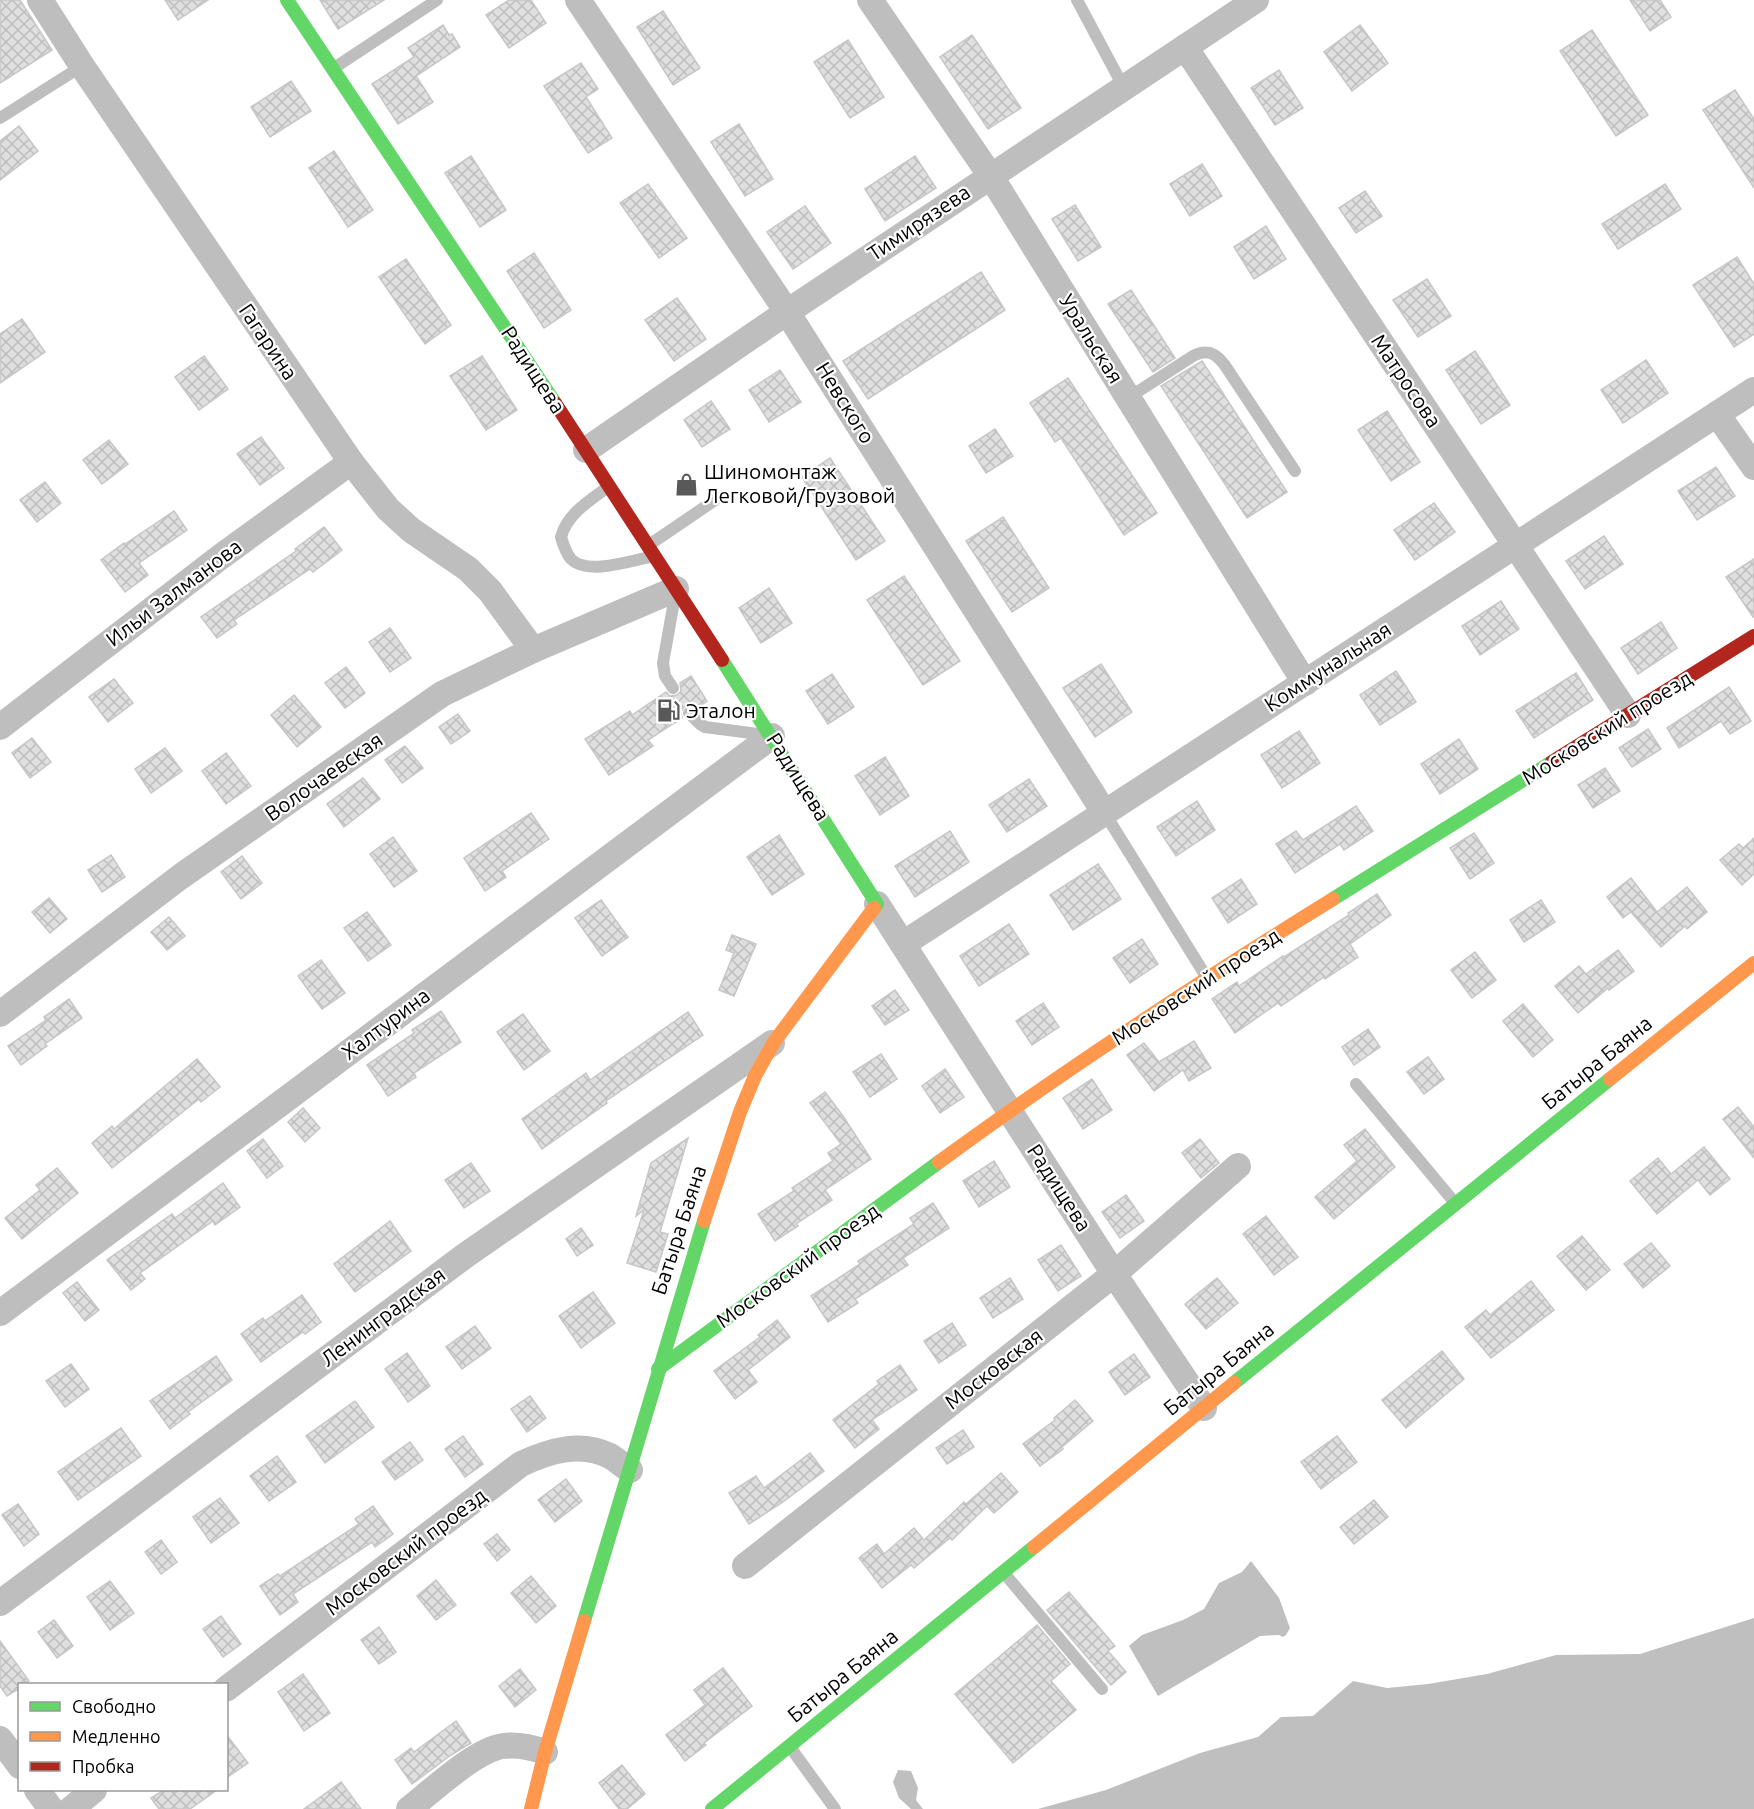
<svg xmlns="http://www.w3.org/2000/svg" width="1754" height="1809" font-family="Ubuntu,sans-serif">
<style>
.water{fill:#bfbfbf}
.building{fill:url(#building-cross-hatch);stroke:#c7c7c7;stroke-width:1.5}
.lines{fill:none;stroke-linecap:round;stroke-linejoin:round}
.lane{stroke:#bebebe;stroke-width:12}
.street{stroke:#bebebe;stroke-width:26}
.fast{stroke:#63d668;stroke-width:14}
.slow{stroke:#ff974d;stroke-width:14}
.jam{stroke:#b3261e;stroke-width:14}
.labels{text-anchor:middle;stroke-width:4.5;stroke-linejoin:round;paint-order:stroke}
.street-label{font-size:21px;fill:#000;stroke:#fff}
.poi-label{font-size:21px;fill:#000;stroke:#fff;text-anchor:start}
</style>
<defs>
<pattern id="building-cross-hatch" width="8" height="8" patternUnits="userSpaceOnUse" patternTransform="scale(1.5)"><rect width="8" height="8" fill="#dfdfdf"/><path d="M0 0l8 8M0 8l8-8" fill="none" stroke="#bebebe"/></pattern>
</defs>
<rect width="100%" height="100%" fill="#fff"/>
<g class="water">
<path d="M1251,1561L1279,1598L1290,1628L1286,1635L1283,1637L1279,1635L1260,1636L1158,1696L1129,1646L1142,1635L1183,1620L1204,1609L1219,1583L1242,1572Z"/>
<path d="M1754,1618V1809H1038L1106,1790L1200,1753L1258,1737L1281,1717L1313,1716L1353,1681L1387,1688L1428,1684L1487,1674L1556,1655L1640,1654Z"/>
<path d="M898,1770L911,1771L918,1788L916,1800L923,1809H911L899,1798L893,1782Z"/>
</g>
<g class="building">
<path d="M0,0H20L52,50L0,83Z"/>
<path d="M165,0H208L178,20Z"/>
<path d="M320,0H384L338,29Z"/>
<path d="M509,0H531L546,23L509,48L486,15Z"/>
<path d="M1630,0H1660L1671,17L1650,31Z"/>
<path d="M663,11L700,68L673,85L637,27Z"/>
<path d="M443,25L449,35L452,34L460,47L416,76L433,102L398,124L372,84L414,57L408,48Z"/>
<path d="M1360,25L1388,63L1352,91L1324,52Z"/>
<path d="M1592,30L1648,115L1616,136L1560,51Z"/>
<path d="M972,35L1021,108L988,129L940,57Z"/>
<path d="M848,40L884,97L850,118L814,62Z"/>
<path d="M581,63L598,89L586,97L612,138L588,153L544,86Z"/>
<path d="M1279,70L1303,108L1275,125L1251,88Z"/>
<path d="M291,81L311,111L270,137L251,107Z"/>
<path d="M1735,90L1754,119V188L1703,110Z"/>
<path d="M739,124L773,179L745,196L711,142Z"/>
<path d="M19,126L38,151L0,180V141Z"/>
<path d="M334,151L373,210L348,227L309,168Z"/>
<path d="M471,156L506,210L480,227L445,173Z"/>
<path d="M915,156L936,188L885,221L865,189Z"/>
<path d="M1202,164L1222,196L1190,216L1170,184Z"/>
<path d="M648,184L687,238L659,258L620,203Z"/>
<path d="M1665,184L1681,209L1618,249L1602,224Z"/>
<path d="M1365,191L1382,216L1356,233L1339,208Z"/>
<path d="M1075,205L1101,247L1078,261L1052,219Z"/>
<path d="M805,206L831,243L793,269L767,232Z"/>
<path d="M1266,226L1286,259L1254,279L1234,247Z"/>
<path d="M534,253L571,310L544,328L507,271Z"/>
<path d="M1737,257L1754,284V334L1734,347L1693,285Z"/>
<path d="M406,259L451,325L425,344L379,277Z"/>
<path d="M981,272L1005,310L868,399L843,361Z"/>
<path d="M1427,279L1451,316L1418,337L1393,300Z"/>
<path d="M1131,290L1175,358L1153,372L1108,304Z"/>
<path d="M677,298L706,339L674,361L645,320Z"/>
<path d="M22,319L45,352L0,383V334Z"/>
<path d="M1475,351L1510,405L1481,424L1446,370Z"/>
<path d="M204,356L228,389L199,410L175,377Z"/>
<path d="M482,356L517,410L486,430L450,376Z"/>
<path d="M1646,360L1668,393L1623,423L1601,390Z"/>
<path d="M1202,361L1287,492L1247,518L1161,386Z"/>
<path d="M780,370L801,402L769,422L749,390Z"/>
<path d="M1068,378L1157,513L1124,535L1061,438L1055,442L1030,403Z"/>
<path d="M711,401L730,429L702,447L684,420Z"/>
<path d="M1387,411L1420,462L1391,481L1358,430Z"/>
<path d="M995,429L1013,456L986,473L969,446Z"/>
<path d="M261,437L284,468L260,485L237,454Z"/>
<path d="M109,440L128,464L102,484L83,460Z"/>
<path d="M830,458L885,541L856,560L802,477Z"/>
<path d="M1716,467L1735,496L1697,520L1678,491Z"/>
<path d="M45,482L61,503L37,522L20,500Z"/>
<path d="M1434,503L1455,532L1415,560L1394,530Z"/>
<path d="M174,511L187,530L139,563L148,575L125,592L101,560L124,543L125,544Z"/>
<path d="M1003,517L1049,588L1012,612L966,541Z"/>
<path d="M324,527L342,550L313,572L310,569L234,620L237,624L217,638L201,617L296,551L295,549Z"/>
<path d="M1604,536L1623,564L1585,589L1566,561Z"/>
<path d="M1754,559V617H1753L1726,577Z"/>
<path d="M904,576L960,661L923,685L867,600Z"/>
<path d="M769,588L792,623L761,643L739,608Z"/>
<path d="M1501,601L1519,629L1480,655L1462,626Z"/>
<path d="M1661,622L1677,648L1638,674L1621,648Z"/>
<path d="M390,628L411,658L390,672L369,642Z"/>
<path d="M1101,664L1132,712L1095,737L1063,688Z"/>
<path d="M346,667L365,693L345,708L325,683Z"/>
<path d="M1396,671L1416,702L1380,725L1360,695Z"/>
<path d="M1576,673L1593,700L1534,738L1516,711Z"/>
<path d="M832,674L854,707L828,724L806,691Z"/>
<path d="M691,676L707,701L696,709L691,705L684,707L681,711L682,718L648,740L653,746L609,775L585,739L630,711L632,715L666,692L670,696L677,695L681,691L680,683Z"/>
<path d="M114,679L133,703L108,722L89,697Z"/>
<path d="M1729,687L1751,721L1730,734L1721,721L1679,748L1667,728Z"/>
<path d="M294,695L321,727L297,747L271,715Z"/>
<path d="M458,714L470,731L451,744L439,727Z"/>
<path d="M1648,729L1661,749L1632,767L1619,748Z"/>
<path d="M1299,731L1320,763L1282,788L1261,755Z"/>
<path d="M32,738L51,762L30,778L12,753Z"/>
<path d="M1459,739L1478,769L1440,794L1421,764Z"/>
<path d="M405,746L423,768L402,783L385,760Z"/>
<path d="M165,748L182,771L151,793L135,769Z"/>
<path d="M226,753L251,786L226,804L202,771Z"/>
<path d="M885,757L909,796L880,815L855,776Z"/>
<path d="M1605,768L1620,791L1593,808L1578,785Z"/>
<path d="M363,778L380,799L344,827L327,804Z"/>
<path d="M1029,779L1047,806L1007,832L989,805Z"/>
<path d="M1197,801L1215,830L1176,856L1157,827Z"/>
<path d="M1356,806L1373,831L1344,850L1340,844L1295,873L1276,844L1296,831L1303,840Z"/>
<path d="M531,813L549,839L502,871L506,877L485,891L464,858Z"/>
<path d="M950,831L969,862L915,897L895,866Z"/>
<path d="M1474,833L1494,863L1470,879L1450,848Z"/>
<path d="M779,835L804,874L772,895L747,857Z"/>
<path d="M393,837L417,871L394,887L370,854Z"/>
<path d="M1754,838V874L1742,885L1720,860L1739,844L1743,848Z"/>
<path d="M111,855L125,877L102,892L88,870Z"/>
<path d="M242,856L262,883L241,899L221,872Z"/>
<path d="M1098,864L1121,899L1073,930L1050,895Z"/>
<path d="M1631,878L1657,912L1687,887L1707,912L1687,929L1685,926L1661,947L1631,912L1623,918L1607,897Z"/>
<path d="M1241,879L1257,904L1228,923L1212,898Z"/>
<path d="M1377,894L1391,915L1350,944L1358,957L1325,979L1324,977L1281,1006L1278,1003L1235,1033L1212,999L1237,982L1239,986L1283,956L1284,957L1349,915L1348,913Z"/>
<path d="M49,898L67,919L50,933L32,912Z"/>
<path d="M601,900L628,937L602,956L575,918Z"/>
<path d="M1541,900L1555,922L1524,942L1510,920Z"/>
<path d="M367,912L391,945L368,961L344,928Z"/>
<path d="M169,917L185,936L167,950L151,932Z"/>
<path d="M1009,924L1029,954L979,986L960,956Z"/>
<path d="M732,935L756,944L734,996L719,990L734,953L726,950Z"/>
<path d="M1142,939L1158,964L1130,983L1113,958Z"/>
<path d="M1618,950L1634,971L1609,990L1608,988L1578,1013L1555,986L1579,966L1586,974Z"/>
<path d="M1475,952L1496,980L1472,998L1451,970Z"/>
<path d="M321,960L345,993L322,1009L298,976Z"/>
<path d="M895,990L909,1010L885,1025L872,1006Z"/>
<path d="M69,999L82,1018L45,1044L47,1046L21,1065L8,1046L46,1020L44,1017Z"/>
<path d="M1043,1003L1059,1027L1032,1045L1016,1021Z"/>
<path d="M1523,1004L1553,1040L1533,1057L1503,1021Z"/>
<path d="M441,1011L461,1042L414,1073L416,1077L388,1096L367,1065L414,1033L412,1030Z"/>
<path d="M688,1012L703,1035L606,1101L607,1103L542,1149L522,1119L586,1073L590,1080Z"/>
<path d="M523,1014L550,1051L524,1070L497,1032Z"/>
<path d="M1368,1029L1380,1047L1354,1065L1342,1047Z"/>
<path d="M1194,1041L1211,1068L1189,1081L1183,1070L1154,1091L1127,1055L1144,1043L1159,1062Z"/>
<path d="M881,1054L897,1079L870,1097L853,1072Z"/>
<path d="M1428,1057L1444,1079L1424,1094L1407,1072Z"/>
<path d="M197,1059L220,1087L201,1102L199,1099L112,1168L92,1143L112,1126L114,1129Z"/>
<path d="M945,1069L964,1097L940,1113L922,1086Z"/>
<path d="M1092,1079L1112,1110L1083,1129L1063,1098Z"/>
<path d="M825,1092L843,1116L871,1159L825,1190L832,1200L796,1224L798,1226L775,1241L758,1214L794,1191L792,1188L833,1161L828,1153L841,1144L810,1103Z"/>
<path d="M1738,1107L1754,1127V1158L1723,1119Z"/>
<path d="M303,1108L320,1128L305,1142L288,1122Z"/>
<path d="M1365,1129L1395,1167L1334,1219L1315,1197L1357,1161L1344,1145Z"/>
<path d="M688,1138L660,1232L668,1234L656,1272L627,1263L644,1210L636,1216L651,1163Z"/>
<path d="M263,1139L283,1166L267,1178L247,1151Z"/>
<path d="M1200,1139L1219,1163L1201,1178L1182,1153Z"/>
<path d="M1704,1147L1730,1179L1710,1195L1698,1180L1657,1214L1630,1181L1658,1158L1671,1174Z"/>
<path d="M994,1161L1010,1187L979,1207L963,1181Z"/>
<path d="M471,1163L490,1191L464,1208L445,1180Z"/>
<path d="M57,1168L78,1193L22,1239L5,1218L40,1190L36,1185Z"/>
<path d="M223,1183L240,1207L215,1225L213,1221L140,1273L145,1279L131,1290L107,1260L172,1214L175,1218Z"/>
<path d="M1126,1195L1144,1221L1120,1238L1102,1212Z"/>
<path d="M933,1203L949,1228L903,1258L908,1265L855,1299L858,1303L828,1322L811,1296L860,1264L858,1261L914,1224L910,1218Z"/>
<path d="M1266,1216L1298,1257L1274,1275L1243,1234Z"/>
<path d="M390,1221L411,1251L355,1292L334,1264Z"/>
<path d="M581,1228L593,1245L577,1256L566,1239Z"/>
<path d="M1582,1236L1610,1270L1586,1290L1557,1256Z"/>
<path d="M1651,1243L1670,1266L1643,1288L1624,1264Z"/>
<path d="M1061,1245L1081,1276L1058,1291L1038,1260Z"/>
<path d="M1010,1278L1023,1299L993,1318L980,1298Z"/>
<path d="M1217,1278L1238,1303L1206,1329L1185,1304Z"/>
<path d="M1531,1281L1554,1310L1491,1358L1465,1327L1486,1310L1490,1315Z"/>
<path d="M77,1282L99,1310L85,1321L63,1293Z"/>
<path d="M593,1292L615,1323L581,1348L559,1316Z"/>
<path d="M302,1295L321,1322L305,1334L303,1332L261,1362L241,1334L263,1318L265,1321Z"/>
<path d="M777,1320L790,1337L748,1370L757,1382L735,1399L714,1371L760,1337L758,1335Z"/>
<path d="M952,1323L966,1345L939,1363L924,1341Z"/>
<path d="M475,1326L491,1348L462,1369L446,1347Z"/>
<path d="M1442,1351L1464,1379L1406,1428L1382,1400Z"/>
<path d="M407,1353L430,1386L408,1402L385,1369Z"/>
<path d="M1134,1354L1150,1377L1125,1395L1109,1372Z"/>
<path d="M216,1356L232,1380L188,1412L190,1414L170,1429L150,1401Z"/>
<path d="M71,1364L89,1389L65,1407L46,1381Z"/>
<path d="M900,1365L917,1390L872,1420L879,1429L855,1448L833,1420L879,1384L877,1381Z"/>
<path d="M530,1396L546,1418L527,1432L511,1409Z"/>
<path d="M1075,1400L1093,1421L1062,1447L1063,1449L1040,1466L1023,1444L1055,1420L1054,1418Z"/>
<path d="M355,1401L374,1427L325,1463L306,1436Z"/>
<path d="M121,1428L141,1456L78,1500L58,1472Z"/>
<path d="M963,1430L974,1447L947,1464L936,1448Z"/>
<path d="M463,1436L483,1464L465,1477L445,1449Z"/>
<path d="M1337,1436L1357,1462L1321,1489L1301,1462Z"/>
<path d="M410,1442L423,1460L395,1480L382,1462Z"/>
<path d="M810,1453L824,1471L783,1502L749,1524L729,1493L756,1476L764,1488Z"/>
<path d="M277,1456L296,1482L269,1501L250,1476Z"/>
<path d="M1001,1473L1018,1492L994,1513L987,1506L952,1540L950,1538L914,1568L911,1565L882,1588L859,1558L877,1544L884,1554L914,1528L924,1540L964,1502L966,1504Z"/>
<path d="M566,1479L582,1501L555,1522L538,1500Z"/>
<path d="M220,1498L239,1523L211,1543L193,1517Z"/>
<path d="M1374,1500L1388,1517L1354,1544L1340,1527Z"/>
<path d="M18,1504L39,1534L24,1546L2,1515Z"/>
<path d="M373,1506L393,1534L375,1547L372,1542L293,1594L298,1602L280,1615L260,1586L278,1574L280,1576L359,1524L355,1519Z"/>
<path d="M497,1534L510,1550L497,1561L484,1544Z"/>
<path d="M161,1540L177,1562L161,1574L145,1552Z"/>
<path d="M531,1576L556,1606L536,1623L511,1593Z"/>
<path d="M436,1580L456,1605L436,1620L417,1596Z"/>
<path d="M110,1581L134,1613L110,1630L87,1597Z"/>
<path d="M1069,1592L1115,1646L1108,1651L1126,1672L1111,1685L1047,1610Z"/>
<path d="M221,1616L241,1644L223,1657L203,1629Z"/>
<path d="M54,1620L73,1646L57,1658L38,1632Z"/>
<path d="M1037,1625L1070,1664L1051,1681L1076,1710L1013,1763L955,1694Z"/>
<path d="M379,1627L396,1652L379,1664L361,1640Z"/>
<path d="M0,1641L29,1681L24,1684H20V1688L7,1696L0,1686Z"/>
<path d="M723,1668L752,1706L704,1743L706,1745L685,1761L666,1735L705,1705L694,1690Z"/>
<path d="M520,1669L536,1690L515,1707L499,1686Z"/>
<path d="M303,1674L330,1713L304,1731L278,1692Z"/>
<path d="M456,1721L471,1743L451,1755L412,1784L395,1760L411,1748L414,1752Z"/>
<path d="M226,1734L248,1763L226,1778Z"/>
<path d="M622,1765L645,1794L627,1809H619L599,1783Z"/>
<path d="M341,1782L361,1809H304Z"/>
<path d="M164,1790H217L190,1809H159L151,1798Z"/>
</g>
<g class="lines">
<g class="lane">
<path d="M1077,0L1124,88"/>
<path d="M334,68L437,0"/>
<path d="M0,118L82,66"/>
<path d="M1128,398L1193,356C1206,349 1215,352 1224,364L1295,471"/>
<path d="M608,487C589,501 567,514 561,537C563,544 566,553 571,559C587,576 633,560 654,556"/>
<path d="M649,545L718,498"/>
<path d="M673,688L665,676L663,663L675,596"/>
<path d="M689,713L700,724L705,727L766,735"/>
<path d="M1104,812L1207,978"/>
<path d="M1356,1084L1455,1203"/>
<path d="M1004,1573L1102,1689"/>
<path d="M790,1747L835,1809"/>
</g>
<g class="street">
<path d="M40,0L82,66L351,462L388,509L411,530L468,569L490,591L533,650"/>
<path d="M578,0L787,312L1104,812"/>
<path d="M870,0L990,175L1305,683"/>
<path d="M1185,47L1628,715"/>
<path d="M1717,414L1754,467"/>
<path d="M586,450L787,312L1256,0"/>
<path d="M0,727L219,558L351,462"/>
<path d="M877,904L1114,1274L1204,1408"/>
<path d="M903,944L1754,390"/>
<path d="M0,1014L180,877L442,694L533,650L676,589"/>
<path d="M0,1313L772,736"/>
<path d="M745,1566L1114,1274L1238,1166"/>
<path d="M0,1603L466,1255L772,1043"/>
<path d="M226,1689L521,1464C549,1451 580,1441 610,1456C617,1460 623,1466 630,1470"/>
<path d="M0,1739L20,1766"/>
<path d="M37,1790L51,1809"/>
<path d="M71,1809L94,1790"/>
<path d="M409,1809C432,1791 475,1750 503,1746C518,1744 531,1747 545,1752"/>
</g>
<g class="fast">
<path d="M287,0L555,403"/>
<path d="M722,660L877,904L874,908"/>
<path d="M1333,899L1552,762"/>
<path d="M658,1369L939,1162"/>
<path d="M1234,1383L1610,1079"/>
<path d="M584,1621C625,1488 663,1354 704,1221"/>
<path d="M712,1809L1034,1547"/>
</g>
<g class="slow">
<path d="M1610,1079L1754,963"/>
<path d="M939,1162C1066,1069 1199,982 1333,899"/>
<path d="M704,1221L740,1112L755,1076L774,1042L874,908"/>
<path d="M1034,1547L1234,1383"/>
<path d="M531,1809L545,1752L584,1621"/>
</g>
<g class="jam">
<path d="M555,403L722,660"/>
<path d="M1552,762L1754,636"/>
</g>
</g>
<defs>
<symbol id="shop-bare" viewBox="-9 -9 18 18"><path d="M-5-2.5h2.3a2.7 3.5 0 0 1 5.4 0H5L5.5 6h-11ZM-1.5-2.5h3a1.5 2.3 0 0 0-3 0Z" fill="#595959" stroke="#fff" stroke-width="2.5" paint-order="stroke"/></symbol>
<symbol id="fuel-bare" viewBox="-9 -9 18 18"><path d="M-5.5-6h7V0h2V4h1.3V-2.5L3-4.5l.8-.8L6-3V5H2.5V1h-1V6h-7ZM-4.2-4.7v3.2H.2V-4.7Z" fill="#595959" stroke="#fff" stroke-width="2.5" paint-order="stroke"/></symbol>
</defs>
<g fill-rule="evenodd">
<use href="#shop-bare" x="670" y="468" width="33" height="33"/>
<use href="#fuel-bare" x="652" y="694" width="33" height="33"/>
</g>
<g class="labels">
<g class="street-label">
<text transform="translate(919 223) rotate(-34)" y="7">Тимирязева</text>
<text transform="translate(1091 339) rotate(58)" y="7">Уральская</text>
<text transform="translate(268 342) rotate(56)" y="7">Гагарина</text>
<text transform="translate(533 370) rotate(57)" y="7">Радищева</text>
<text transform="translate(1406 381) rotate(56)" y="7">Матросова</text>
<text transform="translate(845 403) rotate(58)" y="7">Невского</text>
<text transform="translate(174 593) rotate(-37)" y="7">Ильи Залманова</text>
<text transform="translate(1328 667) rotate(-33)" y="7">Коммунальная</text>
<text transform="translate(1607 728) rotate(-32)" y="7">Московский проезд</text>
<text transform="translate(324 777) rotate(-35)" y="7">Волочаевская</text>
<text transform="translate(798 777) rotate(58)" y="7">Радищева</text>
<text transform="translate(1196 987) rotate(-33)" y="7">Московский проезд</text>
<text transform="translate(386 1024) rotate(-37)" y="7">Халтурина</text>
<text transform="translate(1597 1063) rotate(-39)" y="7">Батыра Баяна</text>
<text transform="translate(1059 1188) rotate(57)" y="7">Радищева</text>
<text transform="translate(679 1230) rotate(-72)" y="7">Батыра Баяна</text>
<text transform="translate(798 1266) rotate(-36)" y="7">Московский проезд</text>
<text transform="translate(383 1317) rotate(-37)" y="7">Ленинградская</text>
<text transform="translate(994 1369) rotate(-38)" y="7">Московская</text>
<text transform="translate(1219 1369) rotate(-39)" y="7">Батыра Баяна</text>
<text transform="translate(406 1552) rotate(-37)" y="7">Московский проезд</text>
<text transform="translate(843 1676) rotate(-39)" y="7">Батыра Баяна</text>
</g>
<g class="poi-label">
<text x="704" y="479">Шиномонтаж<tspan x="704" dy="24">Легковой/Грузовой</tspan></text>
<text x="686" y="718">Эталон</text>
</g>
</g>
<rect x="18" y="1683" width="210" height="108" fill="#ffffff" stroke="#999999" stroke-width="1.5"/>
<rect x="30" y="1702" width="30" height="9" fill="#63d668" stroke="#999999" stroke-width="1.5"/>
<text x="72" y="1713" font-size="18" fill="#000000">Свободно</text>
<rect x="30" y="1732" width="30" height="9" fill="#ff974d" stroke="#999999" stroke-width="1.5"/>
<text x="72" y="1743" font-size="18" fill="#000000">Медленно</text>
<rect x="30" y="1762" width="30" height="9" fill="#b3261e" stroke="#999999" stroke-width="1.5"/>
<text x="72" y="1773" font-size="18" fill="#000000">Пробка</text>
</svg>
